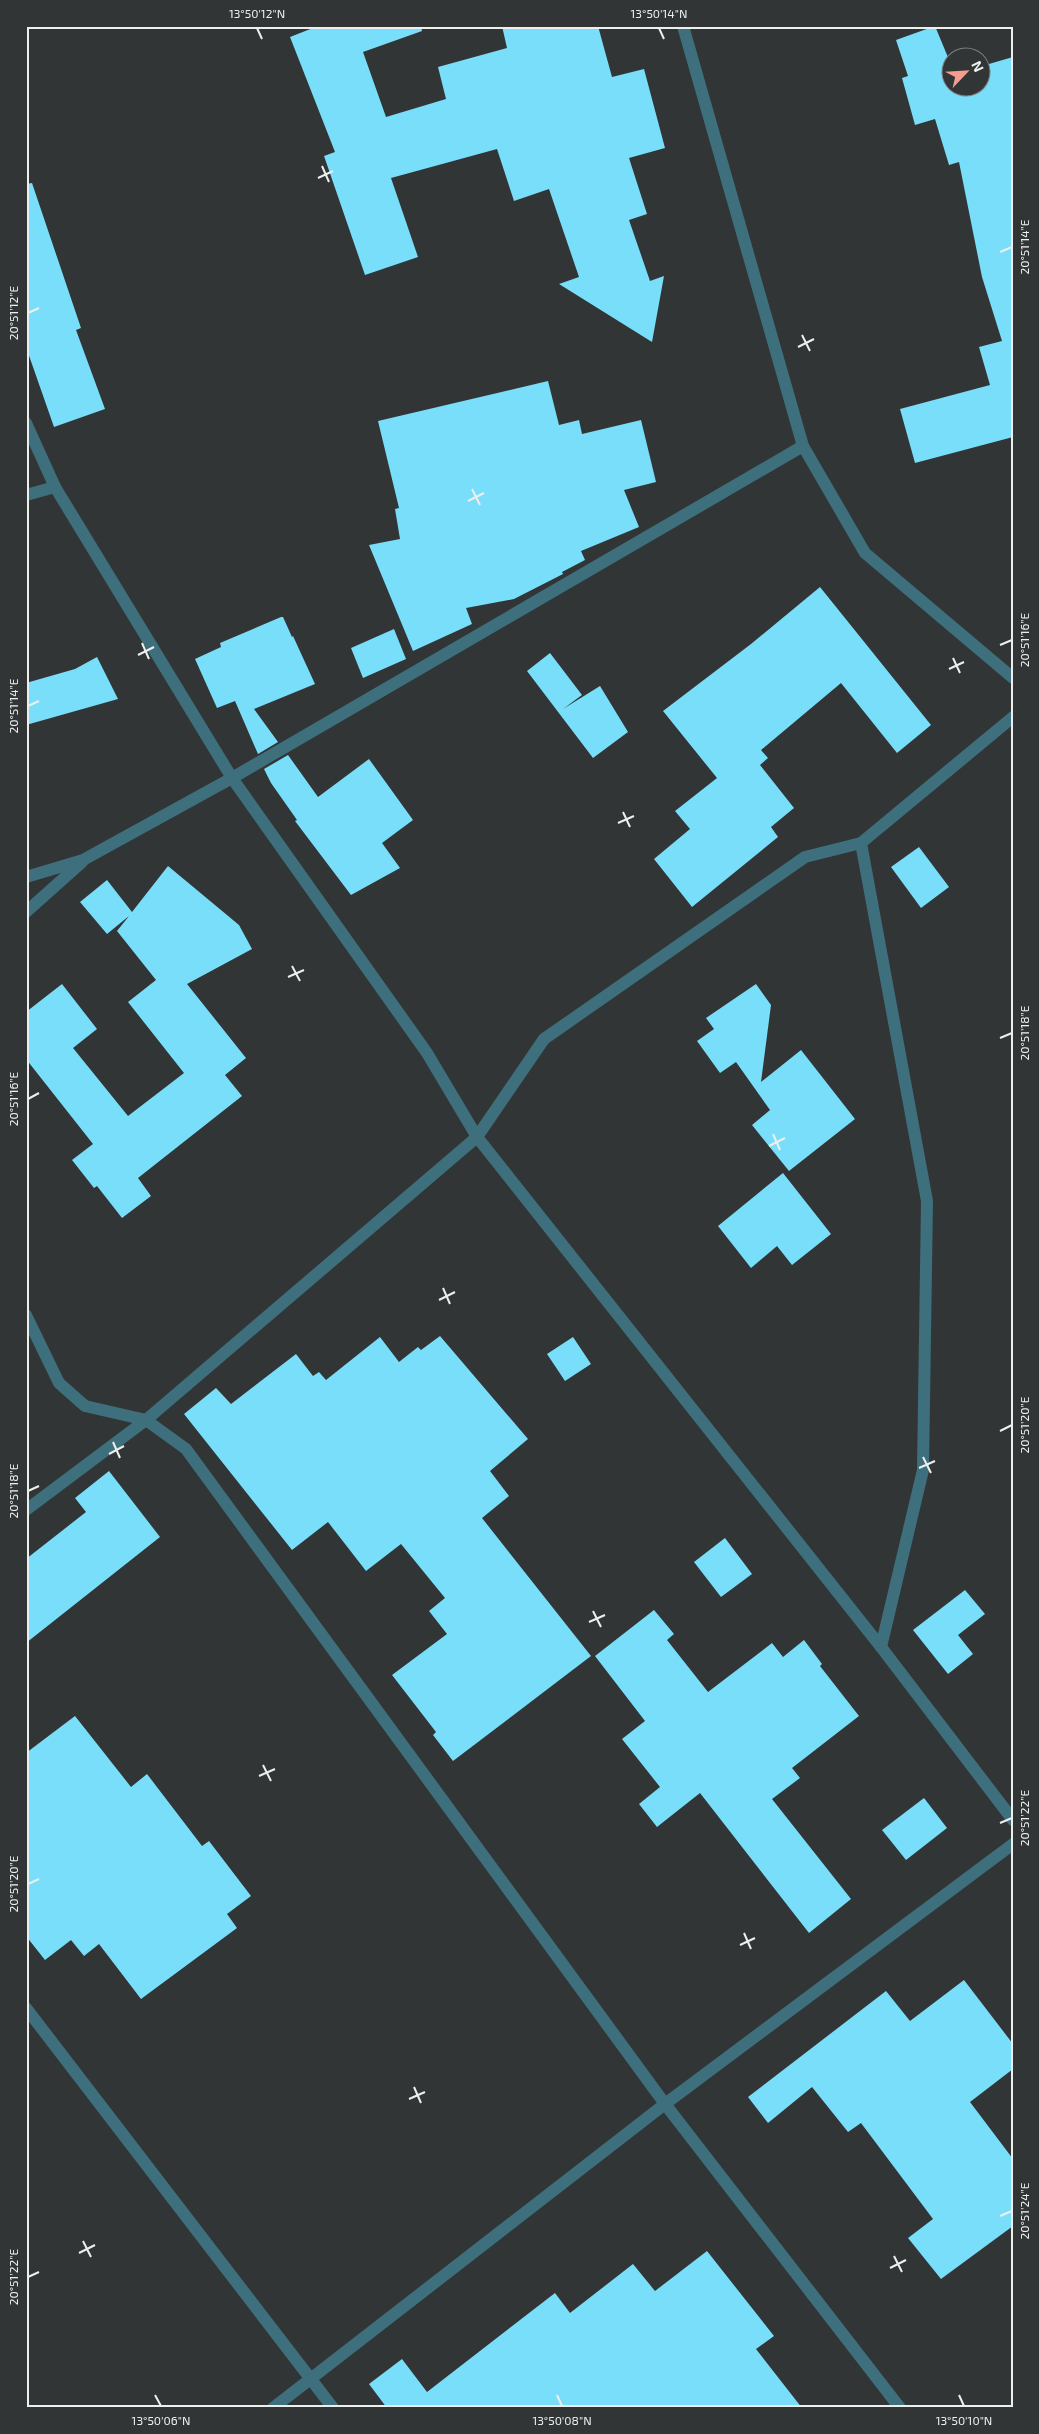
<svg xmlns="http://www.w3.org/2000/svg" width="1039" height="2434" font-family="'Exo 2',sans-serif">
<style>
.building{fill:#79def9}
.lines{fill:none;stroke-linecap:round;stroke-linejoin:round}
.street{stroke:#3e6f7d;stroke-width:12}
.ticks{fill:none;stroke:#edefef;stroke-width:2}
.neatline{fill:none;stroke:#edefef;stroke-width:2}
.ticks-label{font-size:12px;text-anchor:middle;fill:#edefef}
</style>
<rect width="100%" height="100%" fill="#323536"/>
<g class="building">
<path d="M318,26H421L422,31L363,52L386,117L446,99L438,67L507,48L502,26H598L612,77L644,69L665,148L629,158L647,214L629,220L650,281L664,276L652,342L559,284L579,277L549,189L514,201L497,149L391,178L418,257L365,275L324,156L335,152L290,37Z"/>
<path d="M935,26L952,67V88H982V66L1013,57V437L915,463L900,409L990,385L979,347L1002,341L982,277L959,162L949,165L935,119L915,125L902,78L908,76L896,40Z"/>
<path d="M32,183L81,328L76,330L105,409L54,427L26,347V184Z"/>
<path d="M548,381L559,425L579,420L582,434L641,420L656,482L624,490L639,527L581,551L585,560L562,572L563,574L514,599L466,608L472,624L413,651L369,545L400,539L395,509L399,508L378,421Z"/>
<path d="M820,587L931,725L897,753L841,683L761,750L768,758L760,765L794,808L771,827L778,837L692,907L654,859L690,829L675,811L717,778L663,711L751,644Z"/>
<path d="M281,617H283L292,637L293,636L315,684L254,709L278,742L258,754L235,701L217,708L195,659L221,647L220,643Z"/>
<path d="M394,629L406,659L363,678L351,648Z"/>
<path d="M550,653L582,695L563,709L600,686L628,732L593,758L527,671Z"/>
<path d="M97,657L118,699L26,725V683L75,669Z"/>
<path d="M288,755L318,797L369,759L413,820L382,843L400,868L351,895L295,821L297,820L271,783L264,769Z"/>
<path d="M919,847L949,887L921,908L891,867Z"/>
<path d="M168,866L239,925L252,949L187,984L246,1058L225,1075L242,1096L138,1178L151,1196L122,1218L97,1186L94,1188L72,1160L93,1144L26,1059V1012L62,984L97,1029L73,1048L128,1116L184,1073L128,1002L156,980L117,931L129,916L107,934L80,902L107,880L132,912Z"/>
<path d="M756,984L771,1005L761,1082L801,1050L855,1119L789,1171L752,1125L770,1110L736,1062L720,1073L697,1041L714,1029L706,1018Z"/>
<path d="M783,1173L831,1234L792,1265L777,1246L751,1268L718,1226Z"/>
<path d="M440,1336L528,1439L490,1471L509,1496L482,1518L591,1656L453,1761L433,1735L436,1732L392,1675L447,1634L429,1611L445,1598L401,1544L366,1571L328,1522L292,1550L184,1414L216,1388L231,1404L296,1354L313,1376L319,1372L326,1380L380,1337L399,1362L418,1347L421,1350Z"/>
<path d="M573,1337L591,1364L565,1381L547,1354Z"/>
<path d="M109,1471L160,1537L26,1643V1559L86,1512L75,1498Z"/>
<path d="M725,1538L752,1574L721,1597L694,1562Z"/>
<path d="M965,1590L985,1614L958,1635L973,1654L948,1674L913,1630Z"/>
<path d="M654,1610L674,1634L667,1640L708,1692L772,1643L783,1657L804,1640L822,1664L820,1666L859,1716L792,1768L800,1778L772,1799L851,1899L809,1933L700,1793L657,1827L639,1804L660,1787L622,1739L645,1721L595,1656Z"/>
<path d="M75,1716L131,1787L147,1774L202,1846L209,1841L251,1896L227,1914L237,1928L141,1999L99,1944L84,1956L71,1940L45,1960L26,1936V1753Z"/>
<path d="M924,1798L947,1828L906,1860L882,1830Z"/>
<path d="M964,1980L1013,2044V2069L970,2102L1013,2159V2226L941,2279L908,2238L933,2219L861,2123L848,2132L812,2087L768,2123L748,2097L886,1991L910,2021Z"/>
<path d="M707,2251L774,2336L756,2349L802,2408H387L369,2384L402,2359L427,2392L555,2293L570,2313L633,2264L655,2291Z"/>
</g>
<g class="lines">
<g class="street">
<path d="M683,26L803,446L865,553L1013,678"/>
<path d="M26,423L55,487L232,778L427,1053L477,1137L881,1647L1013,1820"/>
<path d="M26,495L55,487"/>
<path d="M861,843L927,1201L923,1470L881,1647"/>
<path d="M26,877L83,860L232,778L803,446"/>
<path d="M26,912L82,862"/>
<path d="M26,1315L59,1383L85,1406L146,1420L186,1449L665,2104L900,2408"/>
<path d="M26,1510L146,1420L477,1137L544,1039L805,857L861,843L1013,717"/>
<path d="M26,2008L333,2408"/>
<path d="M273,2408L665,2104L1013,1844"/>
</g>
</g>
<path class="ticks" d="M257,28L262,39M659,28L664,39M322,166L329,182M318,178L333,171M1000,252L1012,247M28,313L39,308M802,335L810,351M798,347L814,339M472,489L480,505M468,501L484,493M142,643L149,659M1000,645L1012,640M138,655L154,647M953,658L960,673M949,669L964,662M28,706L39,701M623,812L630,827M618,823L634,816M292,966L300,981M288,977L304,970M1000,1038L1012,1033M28,1099L39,1093M773,1134L780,1150M769,1146L785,1138M443,1288L450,1304M439,1300L455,1292M1000,1431L1012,1425M113,1442L120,1458M109,1454L124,1446M923,1457L931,1473M919,1468L935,1461M28,1491L39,1486M593,1611L601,1627M589,1622L605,1615M263,1765L271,1781M259,1776L275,1769M1000,1823L1012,1818M28,1884L39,1879M744,1933L751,1949M740,1945L755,1938M414,2087L421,2103M409,2099L425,2092M1000,2216L1012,2211M83,2241L91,2257M79,2253L95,2245M894,2256L902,2272M890,2268L906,2260M28,2277L39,2272M155,2395L161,2406M557,2395L562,2406M959,2395L964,2406"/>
<rect width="1039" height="2434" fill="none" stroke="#323536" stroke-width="55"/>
<g transform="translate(966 72) rotate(65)"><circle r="24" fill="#323536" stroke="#7d7f80"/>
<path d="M0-4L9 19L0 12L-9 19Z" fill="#f49d8d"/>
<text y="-8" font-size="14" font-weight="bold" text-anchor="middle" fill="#edefef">N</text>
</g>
<rect x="28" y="28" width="984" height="2378" class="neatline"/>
<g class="ticks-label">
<text x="257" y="18">13°50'12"N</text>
<text x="659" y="18">13°50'14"N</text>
<text transform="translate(1025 247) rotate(-90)" y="4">20°51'14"E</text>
<text transform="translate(14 313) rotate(-90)" y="4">20°51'12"E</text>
<text transform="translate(1025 640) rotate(-90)" y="4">20°51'16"E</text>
<text transform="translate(14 706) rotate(-90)" y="4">20°51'14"E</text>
<text transform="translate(1025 1033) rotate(-90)" y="4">20°51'18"E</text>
<text transform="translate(14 1099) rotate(-90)" y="4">20°51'16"E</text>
<text transform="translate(1025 1425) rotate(-90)" y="4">20°51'20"E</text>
<text transform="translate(14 1491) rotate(-90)" y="4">20°51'18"E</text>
<text transform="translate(1025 1818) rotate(-90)" y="4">20°51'22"E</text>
<text transform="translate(14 1884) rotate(-90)" y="4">20°51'20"E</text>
<text transform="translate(1025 2211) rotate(-90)" y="4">20°51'24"E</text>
<text transform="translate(14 2277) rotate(-90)" y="4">20°51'22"E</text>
<text x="161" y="2425">13°50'06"N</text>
<text x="562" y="2425">13°50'08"N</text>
<text x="964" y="2425">13°50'10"N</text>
</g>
</svg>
